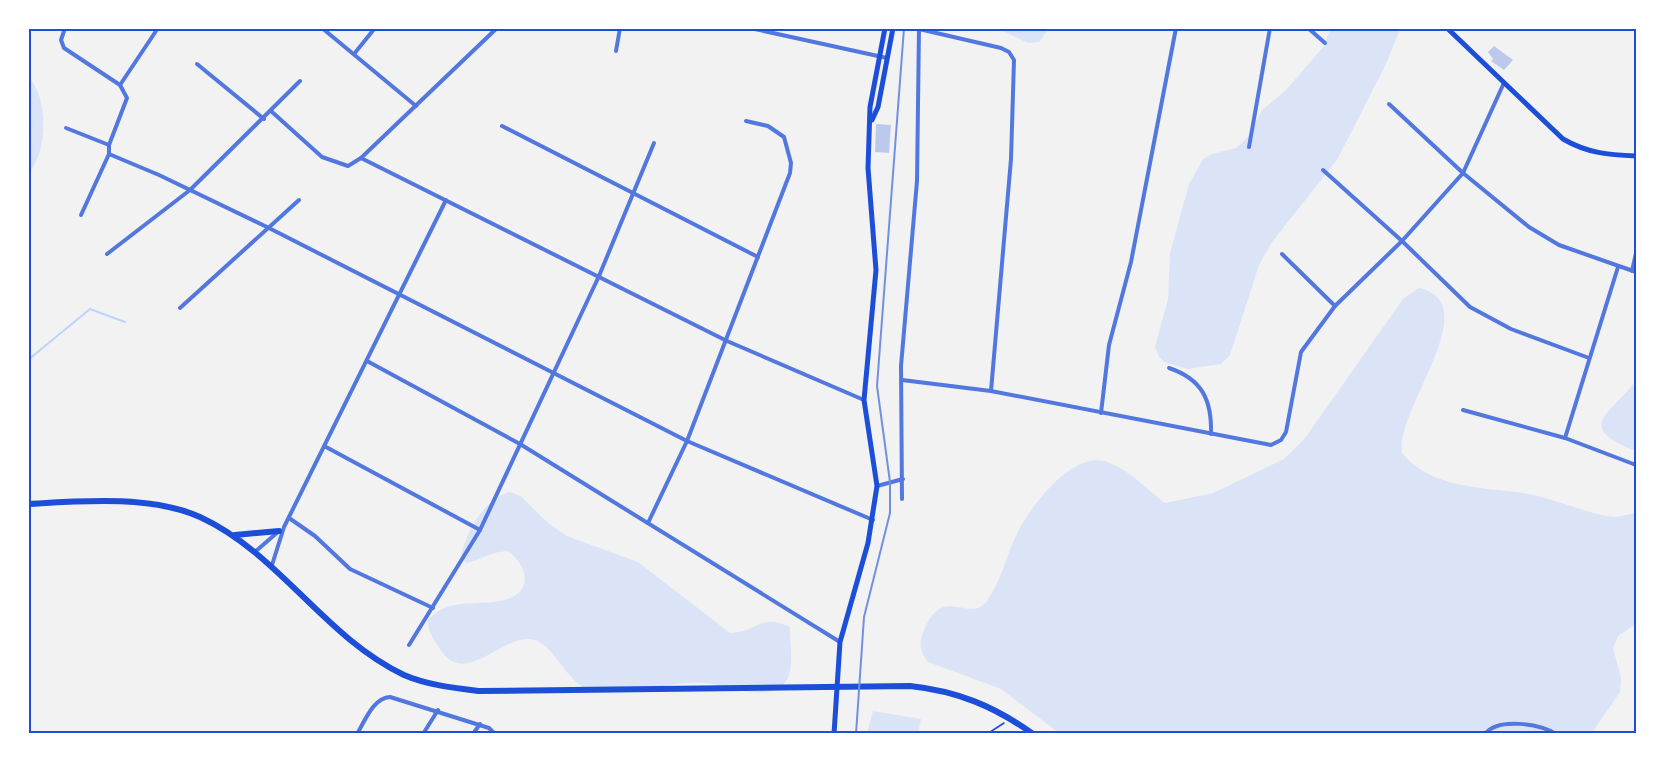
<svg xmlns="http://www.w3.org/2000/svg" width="1665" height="762" font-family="'PT Serif',serif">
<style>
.green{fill:#dbe4f7}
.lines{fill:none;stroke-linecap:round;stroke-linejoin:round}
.stream{stroke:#bfd3fe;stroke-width:2}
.building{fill:#bdc9ec}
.path{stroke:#1d4ed8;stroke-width:1.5}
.minor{stroke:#5277de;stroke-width:4}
.secondary{stroke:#1d4ed8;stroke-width:5}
.trunk{stroke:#1d4ed8;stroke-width:6}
.rail{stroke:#7290e2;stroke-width:2}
.neatline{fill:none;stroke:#1d4ed8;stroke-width:2}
</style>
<rect width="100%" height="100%" fill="#f2f2f2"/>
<g class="green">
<path d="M999,29H1049L1039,42L1028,43Z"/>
<path d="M1330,29H1400L1386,64L1337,160L1272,242L1259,265L1230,355L1221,364L1188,369L1164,362L1159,357L1155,347L1168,299L1170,253L1189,184L1203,159L1212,154L1236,148L1247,138L1262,110L1286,90L1324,46Z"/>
<path d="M29,78C48,96 48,153 29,172Z"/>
<path d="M1419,288C1488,303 1394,411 1402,453C1434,492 1490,486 1534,495C1558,501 1581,510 1605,516L1616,517L1636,513V624L1618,636L1613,648L1621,677L1620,692L1592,733H1059L1001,689L928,662C921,653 918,644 923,633C942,581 969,625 987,601C1003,578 1007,550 1021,526C1036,500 1076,448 1110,463C1130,471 1148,490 1165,503L1213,493L1284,459L1305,438L1403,299Z"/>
<path d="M1636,381V451C1575,427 1608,416 1636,381Z"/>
<path d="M509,492L521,496L549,524L567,536L638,562L730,633C757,632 760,613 790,627C789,642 796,672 784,684C765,703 728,685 705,683C667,680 627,698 591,690C561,683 554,631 520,640C494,646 461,684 440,649C434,640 427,631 428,620C450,595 482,608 508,599C534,590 526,564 509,552C494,549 481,561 466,563L461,556C466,531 484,500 509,492Z"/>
<path d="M873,711L921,719L918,733H867Z"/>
</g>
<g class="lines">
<path class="stream" d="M28,360L90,309L125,322"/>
</g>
<g class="building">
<path d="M1494,46L1513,60L1504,70L1491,61L1493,59L1488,52Z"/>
<path d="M876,124L891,125L889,153L875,152Z"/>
</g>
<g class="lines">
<path class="path" d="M987,734L1004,723"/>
<g class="minor">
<path d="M65,28L61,40L64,48L120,85L127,98L109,145V154L81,215"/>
<path d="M322,28L416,106"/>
<path d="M750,28L887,58"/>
<path d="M1308,28L1325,43"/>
<path d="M919,29L1001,48L1009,52L1014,60L1011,159L991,391"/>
<path d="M616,51L620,28"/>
<path d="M354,54L375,28"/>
<path d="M197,64L264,119"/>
<path d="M120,85L158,28"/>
<path d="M1389,104L1463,173L1529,227L1559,245L1636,272"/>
<path d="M271,111L322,157L348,166L361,158L497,28"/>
<path d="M502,126L758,257"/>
<path d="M66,128L109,145"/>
<path d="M1249,147L1270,28"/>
<path d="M109,154L159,175L269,228L687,441L873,520"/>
<path d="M361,158L727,341L864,400"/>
<path d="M1323,170L1402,241L1470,307L1511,329L1589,358"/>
<path d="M107,254L190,190L300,81"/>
<path d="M1282,254L1335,306"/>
<path d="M1632,271L1636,253"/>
<path d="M180,308L299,200"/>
<path d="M367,361L520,444L840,642"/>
<path d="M1169,368C1202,379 1212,400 1211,434"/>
<path d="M902,380L991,391L1271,445L1281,440L1286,432L1301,352L1335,306L1402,241L1463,173L1503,85"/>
<path d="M1463,410L1565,438L1636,465"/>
<path d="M1101,413L1109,345L1131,262L1176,28"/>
<path d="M1565,438L1618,267"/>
<path d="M326,447L480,530"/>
<path d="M877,486L903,479"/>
<path d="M902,499L901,366L917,181L919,28"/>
<path d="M289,518L315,536L350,569L433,608"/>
<path d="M648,523L687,441L790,173L791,163L784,137L768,126L746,121"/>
<path d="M256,551L279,531"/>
<path d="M272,565L284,527L446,200"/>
<path d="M409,645L480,530L599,276L654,143"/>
<path d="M357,734C365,721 373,698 390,697L489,728L495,734"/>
<path d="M423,734L438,710"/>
<path d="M473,734L480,724"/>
<path d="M1485,734C1498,717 1540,724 1556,734"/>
</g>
<g class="secondary">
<path d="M1447,28L1563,139C1587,153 1609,155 1636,156"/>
<path d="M872,120L878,107L893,28"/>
<path d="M834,734L840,642L868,543L877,486L864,400L876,270L868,168L870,107L885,28"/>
</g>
<g class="trunk">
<path d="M28,504C80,501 151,495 200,517C280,554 324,637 404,675C427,685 454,688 479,691L910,686C957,691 994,706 1033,734"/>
<path d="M235,535L279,531"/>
</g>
<path class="rail" d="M856,734L864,617L890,513V482L877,386L904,28"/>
</g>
<rect width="1665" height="762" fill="none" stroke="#ffffff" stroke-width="60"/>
<rect x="30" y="30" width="1605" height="702" class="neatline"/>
</svg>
